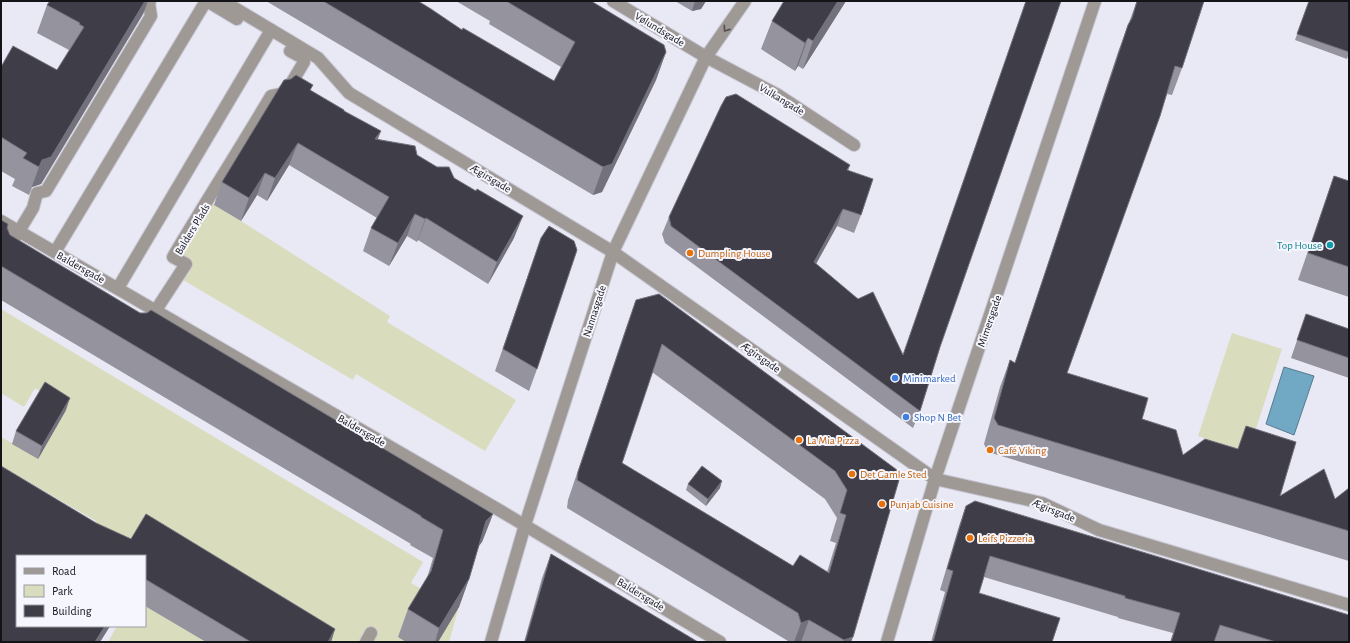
<svg xmlns="http://www.w3.org/2000/svg" width="1350" height="643" font-family="'Alegreya Sans',sans-serif">
<style>
.green{fill:#d9ddbd}
.water{fill:#71a8c3;stroke:#557b90}
.lines{fill:none;stroke-linecap:round;stroke-linejoin:round}
.minor-casing{stroke:#c7c6d2;stroke-width:14}
.minor{stroke:#9f9996;stroke-width:12}
.wall{fill:#94939e;fill-rule:evenodd}
.shaded-wall{fill:#72717c}
.building{fill:#3f3e48;stroke:#72717c;fill-rule:evenodd}
.oneway{stroke:#534f51}
.culture-dot{fill:#0f9aa8;stroke:#f6f6fe;stroke-width:1.5}
.food-dot{fill:#e8710a;stroke:#f6f6fe;stroke-width:1.5}
.shop-dot{fill:#3f7fe0;stroke:#f6f6fe;stroke-width:1.5}
.labels{text-anchor:middle;stroke-width:4;stroke-linejoin:round;paint-order:stroke}
.street-label{font-size:11px;fill:#141318;stroke:#f6f6fe}
.culture-label{font-size:11px;fill:#0d838f;stroke:#f6f6fe;text-anchor:end}
.food-label{font-size:11px;fill:#c56008;stroke:#f6f6fe;text-anchor:start}
.shop-label{font-size:11px;fill:#366cbe;stroke:#f6f6fe;text-anchor:start}
</style>
<rect width="100%" height="100%" fill="#e9e8f5"/>
<g class="green">
<path d="M208,201L241,221L390,316L387,322L516,400L485,451L356,374L353,380L178,277L186,264L173,257Z"/>
<path d="M1,309L423,562L411,583L458,610L449,642H108L117,626H145V556L89,533L96,521L1,466V437L12,443L41,392L35,388L24,407L1,393Z"/>
<path d="M1232,333L1282,349L1248,453L1198,436Z"/>
</g>
<path class="water" d="M1284,367L1314,376L1294,435L1266,424Z"/>
<g class="lines">
<defs>
<g id="minor">
<path d="M207,1L237,19"/>
<path d="M223,1L318,58L349,93L613,252L935,479L1042,503L1099,530L1349,605"/>
<path d="M613,1L706,57L778,95L854,145"/>
<path d="M1,221L499,510L720,642"/>
<path d="M7,251L33,208L37,193L46,191L151,16L149,3L150,1"/>
<path d="M55,252L206,1"/>
<path d="M118,288L271,30"/>
<path d="M144,323L156,310L186,264L173,257C205,203 239,150 271,96L281,94L289,87L304,62L303,58L290,51"/>
<path d="M366,642L371,633"/>
<path d="M491,642L525,525L613,252L706,57L745,1"/>
<path d="M887,642L935,479L1095,1"/>
</g>
</defs>
<use href="#minor" class="minor-casing"/>
<use href="#minor" class="minor"/>
</g>
<g class="wall">
<path d="M50,1H148L143,14L41,184L32,187L29,195L12,186L15,179L1,171V67L57,70L69,50L37,33L47,5Z"/>
<path d="M266,1H418L462,30L554,81L561,67L489,24L490,21L456,1H591L666,52L656,80L602,192L593,195Z"/>
<path d="M675,1H706L701,9L692,11Z"/>
<path d="M846,1L803,69L798,66L795,71L761,49L772,21Z"/>
<path d="M1137,1H1204L1182,68L1172,95L1167,94L1067,373L1142,419L1183,455L1238,449L1246,426L1280,496L1335,499L1349,488V561L988,452L984,444L1000,387L1010,360L1015,363L1118,52Z"/>
<path d="M1309,1H1349V53L1347,59L1295,40Z"/>
<path d="M311,91L344,111L378,139L417,155L454,178L514,238L488,284L418,240L417,242L407,236L389,266L363,251L371,228L377,218L289,165L267,201L257,195L241,221L214,205L222,182Z"/>
<path d="M850,165L848,171L861,215L854,233L837,226L816,264L903,355L940,347L920,411L913,428L665,243L662,234L669,217Z"/>
<path d="M1334,176L1349,181V297L1298,280Z"/>
<path d="M1,220L10,235L140,313L493,514L482,542L479,546L469,579L459,607L438,642H406L398,637L408,609L427,578L433,558L410,545L411,544L1,300Z"/>
<path d="M541,238L537,369L529,391L495,371Z"/>
<path d="M636,300L899,480L851,642H788V641L567,508L568,500L626,328ZM652,372L825,499L837,518L830,541L836,543L827,572L793,566L622,463Z"/>
<path d="M1306,314L1349,329V378L1291,358Z"/>
<path d="M66,410L38,459L12,444L16,431Z"/>
<path d="M1,466L96,523L131,539L146,514L335,629L331,642H206L145,606V556H17V626H110L100,642H1Z"/>
<path d="M688,484L720,488L706,506L686,490Z"/>
<path d="M966,506L1349,642H1170L1173,633L1118,618V617L984,577L979,593L1052,642H931L945,592L940,590L959,526Z"/>
<path d="M551,554L698,642H524L542,578Z"/>
</g>
<g class="shaded-wall">
<path d="M145,1H148L143,14L41,184L32,187L29,195L39,167L42,160Z"/>
<path d="M695,1H706L701,9L692,11Z"/>
<path d="M838,1H846L803,69L813,41Z"/>
<path d="M808,38L798,66L795,71L805,43Z"/>
<path d="M666,52L656,80L602,192L593,195L603,167Z"/>
<path d="M381,131L372,154L375,139Z"/>
<path d="M298,143L289,165L267,201L275,178Z"/>
<path d="M265,173L257,195L241,221L249,198Z"/>
<path d="M843,209L837,226L807,280L814,262Z"/>
<path d="M415,214L407,236L389,266L398,243Z"/>
<path d="M523,216L514,238L488,284L497,262Z"/>
<path d="M426,218L418,240L417,242L425,219Z"/>
<path d="M70,398L66,410L38,459L42,446Z"/>
<path d="M722,481L720,488L706,506L708,499Z"/>
<path d="M493,514L482,542L476,549L486,521Z"/>
<path d="M469,579L459,607L438,642H435L439,628Z"/>
<path d="M809,620L801,642H794L801,623Z"/>
<path d="M105,626H110L100,642H95Z"/>
<path d="M335,629L331,642H328Z"/>
<path d="M853,637L851,642H843L844,640Z"/>
</g>
<g class="building">
<path d="M50,1H145L51,157L42,160L39,167L23,158L27,153L1,137V67L13,46L57,70L84,27L79,24L80,23L47,5Z"/>
<path d="M323,1H418L431,9L462,30L463,28L554,81L575,42L506,1H591L664,45L666,52L612,164L603,167Z"/>
<path d="M784,1H838L813,41L808,38L805,43L772,21Z"/>
<path d="M1026,1H1061L940,347L920,411L671,226L669,217L721,106L726,97L736,94L850,165L847,170L873,179L861,215L843,209L814,262L858,299L873,292L903,355Z"/>
<path d="M1137,1H1204L1182,68L1175,66L1160,116L1067,373L1148,398L1142,419L1176,430L1183,455L1205,439L1238,449L1246,426L1296,442L1280,496L1324,469L1335,499L1349,488V531L998,425L994,418L1010,360L1015,363L1128,25L1132,18Z"/>
<path d="M1309,1H1349V52L1297,34Z"/>
<path d="M296,75L313,85L310,90L344,110V111L381,131L375,139L415,146L417,155L437,167H449L454,178L476,191L477,189L523,216L497,262L426,218L425,219L415,214L398,243L371,228L389,197L298,143L275,178L265,173L249,198L222,182L284,80L291,79Z"/>
<path d="M1334,176L1349,181V267L1308,253Z"/>
<path d="M1,220L8,224L7,228L10,235L140,313H147L151,310L493,514L486,521L469,579L439,628L408,609L431,571L443,530L421,517V516L1,266Z"/>
<path d="M549,226L574,241L577,250L537,369L503,349L541,238Z"/>
<path d="M659,294L897,470L899,480L853,637L844,640L809,620L801,623L798,613L577,480L578,472L636,300ZM662,344L835,471L847,490L840,513L846,515L829,573L800,555L793,566L622,463Z"/>
<path d="M1306,314L1349,329V358L1297,340Z"/>
<path d="M45,382L70,398L42,446L16,431Z"/>
<path d="M1,466L96,523L131,539L146,514L335,629L328,642H251L145,579V556H17V626H105L95,642H1Z"/>
<path d="M702,466L722,481L708,499L688,484Z"/>
<path d="M975,501L1349,615V642H1276L1220,625L1214,642H1171L1180,613L1125,598V596L990,556L979,593L1060,618L1052,642H933L953,571L947,569L966,506Z"/>
<path d="M551,554L698,642H525Z"/>
</g>
<defs><path id="oneway-chevron" d="M-2-3.5L2.5 0L-2 3.5" fill="none" stroke-width="1.6" stroke-linecap="round" stroke-linejoin="round"/></defs>
<use class="oneway" href="#oneway-chevron" transform="translate(726 29) rotate(125)"/>
<circle class="culture-dot" cx="1330" cy="245" r="4"/>
<g class="food-dot">
<circle cx="690" cy="253" r="4"/>
<circle cx="799" cy="440" r="4"/>
<circle cx="990" cy="450" r="4"/>
<circle cx="852" cy="474" r="4"/>
<circle cx="882" cy="504" r="4"/>
<circle cx="970" cy="538" r="4"/>
</g>
<g class="shop-dot">
<circle cx="895" cy="378" r="4"/>
<circle cx="906" cy="417" r="4"/>
</g>
<g class="labels">
<g class="street-label">
<text transform="translate(660 29) rotate(31)" y="4">Vølundsgade</text>
<text transform="translate(782 99) rotate(31)" y="4">Vulkangade</text>
<text transform="translate(491 178) rotate(31)" y="4">Ægirsgade</text>
<text transform="translate(192 229) rotate(-59)" y="4">Balders Plads</text>
<text transform="translate(81 267) rotate(29)" y="4">Baldersgade</text>
<text transform="translate(594 311) rotate(-72)" y="4">Nannasgade</text>
<text transform="translate(989 321) rotate(-71)" y="4">Mimersgade</text>
<text transform="translate(761 357) rotate(35)" y="4">Ægirsgade</text>
<text transform="translate(362 430) rotate(30)" y="4">Baldersgade</text>
<text transform="translate(1054 510) rotate(22)" y="4">Ægirsgade</text>
<text transform="translate(641 594) rotate(31)" y="4">Baldersgade</text>
</g>
<g class="culture-label">
<text x="1322" y="249">Top House</text>
</g>
<g class="food-label">
<text x="698" y="257">Dumpling House</text>
<text x="807" y="444">La Mia Pizza</text>
<text x="998" y="454">Café Viking</text>
<text x="860" y="478">Det Gamle Sted</text>
<text x="890" y="508">Punjab Cuisine</text>
<text x="978" y="542">Leifs Pizzeria</text>
</g>
<g class="shop-label">
<text x="903" y="382">Minimarked</text>
<text x="914" y="421">Shop N Bet</text>
</g>
</g>
<rect width="1350" height="643" fill="none" stroke="#141318" stroke-width="4"/>
<rect x="16" y="555" width="130" height="72" fill="#f6f6fe" stroke="#9c9ba2"/>
<rect x="24" y="568" width="20" height="6" fill="#9f9996" stroke="#9c9ba2"/>
<text x="52" y="575" font-size="12" fill="#141318">Road</text>
<rect x="24" y="585" width="20" height="12" fill="#d9ddbd" stroke="#9c9ba2"/>
<text x="52" y="595" font-size="12" fill="#141318">Park</text>
<rect x="24" y="605" width="20" height="12" fill="#3f3e48" stroke="#9c9ba2"/>
<text x="52" y="615" font-size="12" fill="#141318">Building</text>
</svg>
